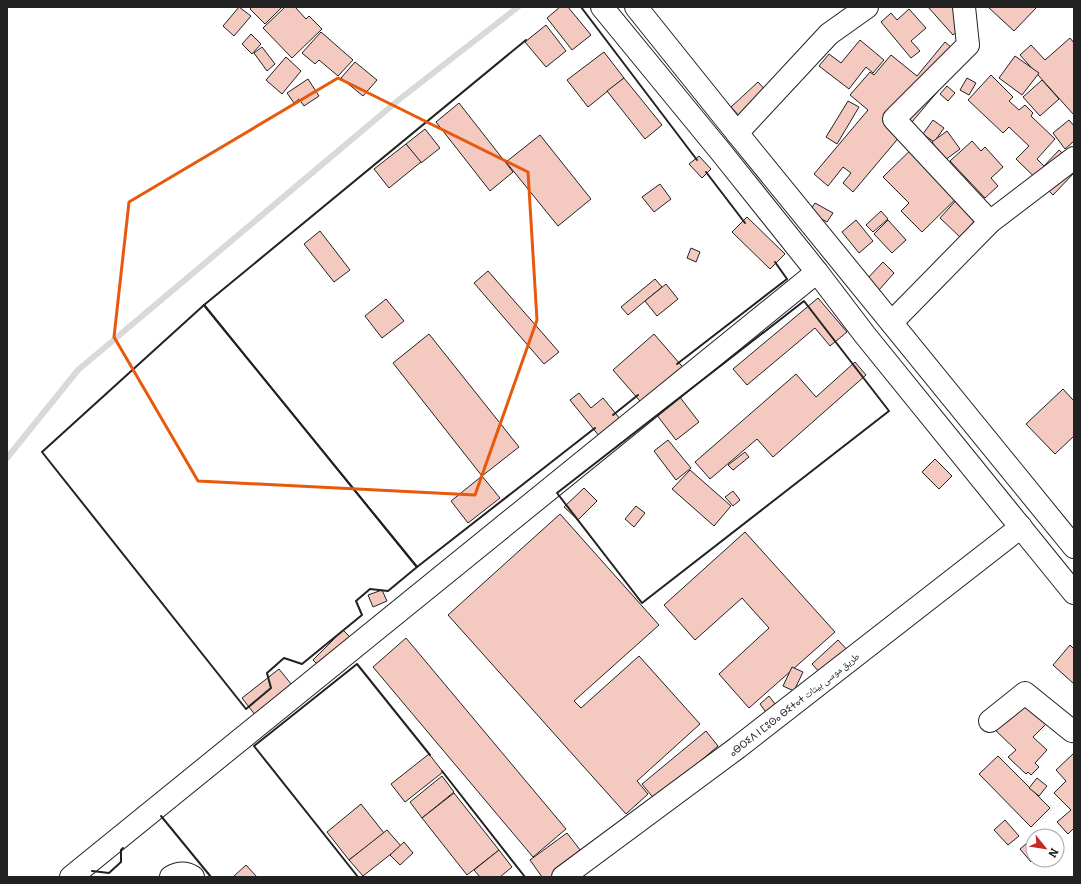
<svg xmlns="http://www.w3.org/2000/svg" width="1081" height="884" font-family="Bitter,'Noto Naskh Arabic','Noto Sans Tifinagh',serif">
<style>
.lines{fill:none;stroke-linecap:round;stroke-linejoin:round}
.stream{stroke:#d9d9d9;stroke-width:6}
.building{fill:#f3c9c0;stroke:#222}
.minor-casing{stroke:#222;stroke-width:24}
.major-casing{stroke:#222;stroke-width:24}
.minor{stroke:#fff;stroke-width:22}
.major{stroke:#fff;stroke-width:22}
.wall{stroke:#222;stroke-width:2}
.marked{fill:none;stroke:#e8590c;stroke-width:3;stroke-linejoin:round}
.labels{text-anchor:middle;stroke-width:3;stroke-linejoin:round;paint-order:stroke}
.street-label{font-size:10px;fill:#222;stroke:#fff}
</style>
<rect width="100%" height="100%" fill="#fff"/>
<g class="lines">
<path class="stream" d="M7,458L78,370L401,98L518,7"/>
</g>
<g class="building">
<path d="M239,7L251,16L234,36L223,26Z"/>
<path d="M252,7H282L265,24L250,9Z"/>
<path d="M285,7H295L306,19L309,16L322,29L292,58L263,28Z"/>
<path d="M560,7H568L591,35L572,50L547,18Z"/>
<path d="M928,7H961L971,19L953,35Z"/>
<path d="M988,7H1037L1014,31Z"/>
<path d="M909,9L926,28L911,41L920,51L911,58L881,22L891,13L897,20Z"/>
<path d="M546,25L566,51L546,67L525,42Z"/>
<path d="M321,32L353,60L338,76L319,60L315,64L302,53Z"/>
<path d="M251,34L261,44L252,54L242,44Z"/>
<path d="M1070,38L1074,43V115L1020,55L1031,45L1045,60Z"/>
<path d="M860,40L884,60L873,73L866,67L849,89L819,66L829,54L841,63Z"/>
<path d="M945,42L965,59L853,192L843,183L851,173L843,167L828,186L814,174L868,110L850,95L870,72L874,75L891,55L917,76Z"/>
<path d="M262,47L275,64L267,71L254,53Z"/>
<path d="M604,52L624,78L588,107L567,80Z"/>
<path d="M1015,56L1039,73L1022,95L999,78Z"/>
<path d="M286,57L301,71L282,94L266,80Z"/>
<path d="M355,62L377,80L363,96L341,78Z"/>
<path d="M991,75L1013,97L1009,101L1019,110L1025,105L1033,113L1031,116L1055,139L1037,159L1044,166L1059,150L1074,164V173L1053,195L1016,159L1029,146L1009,127L1003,133L968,100Z"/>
<path d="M624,78L662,125L645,139L607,91Z"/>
<path d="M967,78L976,83L969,95L960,90Z"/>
<path d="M308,79L319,96L304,106L299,99L294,103L287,93Z"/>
<path d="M1042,80L1059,99L1040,116L1023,97Z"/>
<path d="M758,82L769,94L742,119L731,107Z"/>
<path d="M947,86L955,93L948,101L940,94Z"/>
<path d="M848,101L859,107L837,144L826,137Z"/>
<path d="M459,103L513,172L490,191L436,122Z"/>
<path d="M933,120L944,128L934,142L923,134Z"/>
<path d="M1069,120L1074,126V141L1065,149L1053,133Z"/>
<path d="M425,129L440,148L421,163L406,144Z"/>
<path d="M947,131L960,149L945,160L932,142Z"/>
<path d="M540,135L591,199L558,226L506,162Z"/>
<path d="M924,137L970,185L922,232L901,211L909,203L883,177Z"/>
<path d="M972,141L981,151L985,147L1003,167L991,178L998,186L985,198L950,161Z"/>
<path d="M406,144L421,162L389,188L374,169Z"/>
<path d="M699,156L711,169L702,178L689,164Z"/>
<path d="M660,184L671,199L654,212L642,197Z"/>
<path d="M960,196L980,215L960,237L940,218Z"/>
<path d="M815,203L833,213L827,222L809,212Z"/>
<path d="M881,211L888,219L873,232L866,225Z"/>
<path d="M747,217L785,254L770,269L732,232Z"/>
<path d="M856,220L873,241L859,253L842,232Z"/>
<path d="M888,220L906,240L892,253L874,234Z"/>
<path d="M320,231L350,270L334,282L304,244Z"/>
<path d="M691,248L700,252L696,262L687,258Z"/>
<path d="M883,262L894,273L879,290L867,279Z"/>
<path d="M488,271L559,352L544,364L474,283Z"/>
<path d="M655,279L662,287L628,315L621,307Z"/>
<path d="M666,284L678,299L657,316L645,301Z"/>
<path d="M818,298L847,332L830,346L815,328L747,385L733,369Z"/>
<path d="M386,299L404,321L382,338L365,316Z"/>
<path d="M429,334L519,447L482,476L393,363Z"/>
<path d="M654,334L687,372L646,408L613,370Z"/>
<path d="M855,362L866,375L773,457L757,439L710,479L695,462L796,374L816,397Z"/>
<path d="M1063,389L1074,401V436L1055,454L1026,424Z"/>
<path d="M579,393L591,408L603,398L625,425L604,442L570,400Z"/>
<path d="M679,396L699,422L676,440L656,414Z"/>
<path d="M668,440L691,468L676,480L654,451Z"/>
<path d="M745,452L749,457L733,470L728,465Z"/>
<path d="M935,459L952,476L939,489L922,472Z"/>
<path d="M690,470L731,506L714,526L672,489Z"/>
<path d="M482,476L500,498L468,523L451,501Z"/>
<path d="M584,488L597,501L578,520L564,507Z"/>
<path d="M733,491L740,500L733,506L725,497Z"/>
<path d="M636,506L645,513L634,527L625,519Z"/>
<path d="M560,514L659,625L574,701L581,708L639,656L700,724L637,781L648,794L626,814L448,615Z"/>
<path d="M745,532L835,632L749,708L719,674L769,628L742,598L695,640L664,605Z"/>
<path d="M382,590L387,601L373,607L368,595Z"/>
<path d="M343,630L352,639L323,670L313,660Z"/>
<path d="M406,638L566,829L533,857L373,667Z"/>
<path d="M838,640L850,653L822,675L812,664Z"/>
<path d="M1070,645L1074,649V684L1053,665Z"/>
<path d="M792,667L803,672L794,691L783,686Z"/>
<path d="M279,669L296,690L259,720L242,698Z"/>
<path d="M769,696L778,708L768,715L760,704Z"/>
<path d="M1022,699L1047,723L1033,737L1047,750L1035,763L1039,767L1031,775L1028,772L1026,774L1008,757L1016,750L993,728Z"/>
<path d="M706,731L718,746L655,800L642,784Z"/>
<path d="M1074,753V828L1068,834L1057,822L1071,810L1054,793L1066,781L1056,770Z"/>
<path d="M429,754L443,772L405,802L391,784Z"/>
<path d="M998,756L1050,808L1031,827L979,774Z"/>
<path d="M442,776L454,792L422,818L410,802Z"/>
<path d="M1037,778L1047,786L1039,796L1029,788Z"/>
<path d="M454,793L499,850L467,875L422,818Z"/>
<path d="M361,804L384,833L349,860L327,832Z"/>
<path d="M1005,820L1019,836L1008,845L994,830Z"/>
<path d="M387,830L401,846L363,876L349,860Z"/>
<path d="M567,833L584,855L554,877H542L530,860Z"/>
<path d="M1033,838V860L1031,862L1020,849Z"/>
<path d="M404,842L413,853L400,865L390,855Z"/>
<path d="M499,850L512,867L500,877H480L474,870Z"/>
<path d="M246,865L257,877H233Z"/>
</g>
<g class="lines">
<defs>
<g id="minor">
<path d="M964,7L968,45L894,119L990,222"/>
<path d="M737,133L829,34L867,7"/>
<path d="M892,322L990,222L1074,158"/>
<path d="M990,721L1025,693L1072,731L1074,730"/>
<path d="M71,877L817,272"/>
<path d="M171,877C178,873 185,872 193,877"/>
<path d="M563,877L737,748L1021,527"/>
</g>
<g id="major">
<path d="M602,7L721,152L817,272L865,335L1074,593"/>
<path d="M636,7L737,133L1074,547"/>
</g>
</defs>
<use href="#minor" class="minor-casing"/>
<use href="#major" class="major-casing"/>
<use href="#minor" class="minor"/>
<use href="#major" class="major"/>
<g class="wall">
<path d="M581,7L697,160"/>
<path d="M526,40L204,305L417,567L595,428"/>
<path d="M706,172L745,223"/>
<path d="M804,301L889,411L642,603L557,493Z"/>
<path d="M204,305L417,567L388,591L370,589L356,601L362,615L302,664L284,658L267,673L271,688L246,709L42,452Z"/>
<path d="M677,364L787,279L775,262"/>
<path d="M613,415L638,395"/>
<path d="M442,771L525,877"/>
<path d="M161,816L211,877"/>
<path d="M92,871L109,873L121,862V850L123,848"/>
<path d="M358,877L254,746L357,664L430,755"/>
</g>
</g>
<path class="marked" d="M338,78L528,172L537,320L475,495L198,481L114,337L129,202Z"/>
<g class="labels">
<g class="street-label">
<text transform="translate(794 704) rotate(-38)" y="4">ⴰⴱⵔⵉⴷ ⵏ ⵎⵓⵙⴰ ⴱⵉⵜⴰⵜ طريق موسى بيتات</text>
</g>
</g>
<rect width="1081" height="884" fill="none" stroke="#222222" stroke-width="16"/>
<g transform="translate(1045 848) rotate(120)"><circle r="19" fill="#ffffff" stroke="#a7a7a7"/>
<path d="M0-3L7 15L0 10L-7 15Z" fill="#c62828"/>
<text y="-6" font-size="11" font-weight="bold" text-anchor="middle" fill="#222222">N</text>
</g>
</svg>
